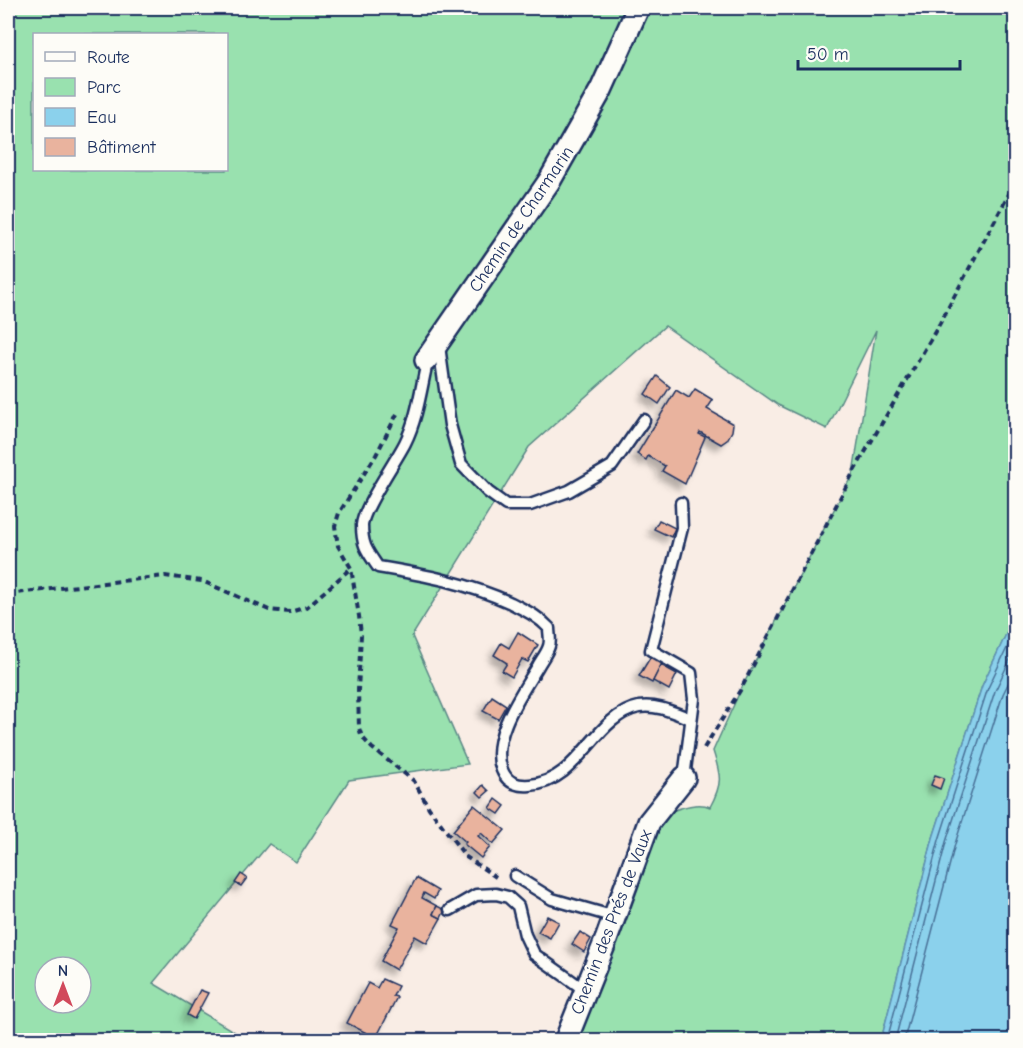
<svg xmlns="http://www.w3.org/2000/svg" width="1023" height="1048" font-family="'Comic Neue',sans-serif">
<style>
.green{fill:#99e1af;stroke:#5a8886;stroke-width:1.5;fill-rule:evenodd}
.water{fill:#8bd1ec;stroke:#5e90b3;stroke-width:1.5}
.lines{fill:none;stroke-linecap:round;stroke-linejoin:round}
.shore{stroke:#487097;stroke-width:1.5}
.building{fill:#e9b39e;stroke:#1b2f5e;stroke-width:1.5;filter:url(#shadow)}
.lane-casing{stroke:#1b2f5e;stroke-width:15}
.street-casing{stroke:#1b2f5e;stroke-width:26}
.path{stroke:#1b2f5e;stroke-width:4;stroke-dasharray:6 4.5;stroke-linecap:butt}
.lane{stroke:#fdfcf7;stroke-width:10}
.street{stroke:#fdfcf7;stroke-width:21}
.labels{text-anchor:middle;stroke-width:5;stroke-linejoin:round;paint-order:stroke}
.street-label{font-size:18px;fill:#1b2f5e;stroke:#fdfcf7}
</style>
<defs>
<filter id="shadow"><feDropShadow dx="-5.5" dy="5.5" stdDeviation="3" flood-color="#0004"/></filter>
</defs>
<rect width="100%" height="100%" fill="#f9ede5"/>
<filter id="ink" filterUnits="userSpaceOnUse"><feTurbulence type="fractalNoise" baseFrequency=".0167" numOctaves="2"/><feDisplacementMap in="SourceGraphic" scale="12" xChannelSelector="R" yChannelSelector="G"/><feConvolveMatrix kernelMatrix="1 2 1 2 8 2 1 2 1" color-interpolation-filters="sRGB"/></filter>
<g filter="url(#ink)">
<path class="green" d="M8,8H1015V615L982,686L933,838L881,1040H563L649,822C663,814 695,799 710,807C723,783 721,776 713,751L741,689L853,473L876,330L827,429L778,405L665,326L529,447L412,636L468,764L349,780L296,862L269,844L153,983L248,1040H8ZM34,34H226V170H34ZM45,967H81V1003H45Z"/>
<path class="water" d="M1015,615V1040H881L933,838L982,686Z"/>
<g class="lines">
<g class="shore">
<path d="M887,1040L939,840L988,688L1016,629"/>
<path d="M895,1040L946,842L995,691L1016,647"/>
<path d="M904,1040L955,844L1003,694L1016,668"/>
</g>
</g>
<g class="building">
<path d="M657,376L670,387L659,404L645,394Z"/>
<path d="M695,389L713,400L707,409L733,424L732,431L727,440L721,444L700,432L699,434L705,437L685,484L662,471L665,466L648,456L646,460L637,454L676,390L689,398Z"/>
<path d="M659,520L675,528L671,537L654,529Z"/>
<path d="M518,632L538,645L528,662L522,659L512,677L502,671L507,663L494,655L501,643L509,648Z"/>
<path d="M651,656L663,662L652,683L639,676Z"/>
<path d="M661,665L677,674L669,690L653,681Z"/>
<path d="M492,696L506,705L498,719L483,711Z"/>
<path d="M935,775L944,778L940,789L931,785Z"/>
<path d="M483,785L489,791L482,797L477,792Z"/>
<path d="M496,799L505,806L499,814L490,808Z"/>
<path d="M474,805L505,830L493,844L481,833L478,836L490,847L481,858L464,844L466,842L453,831Z"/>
<path d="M241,874L247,878L241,886L235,883Z"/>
<path d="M416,878L438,891L434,899L424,893L422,898L437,906L433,914L441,918L427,943L415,936L396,970L381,961L399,927L392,924Z"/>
<path d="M437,906L445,910L441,918L433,914Z"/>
<path d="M547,916L559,922L550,938L538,932Z"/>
<path d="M580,932L591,939L584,952L572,944Z"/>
<path d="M382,979L398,986L393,996L397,997L376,1038L347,1023L368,983L377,988Z"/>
<path d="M200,990L208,993L194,1019L187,1015Z"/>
</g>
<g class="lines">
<defs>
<g id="lane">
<path d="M439,346L450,425L461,464L488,492L506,505H530L569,491L612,466L644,420"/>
<path d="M428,358C421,387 418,417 405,443C396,461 363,508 362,525C362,546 367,551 378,567C426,575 467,583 511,603C526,611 538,616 549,628C549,634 551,641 549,646C547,653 541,660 538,666C522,693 489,738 502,770C507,783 517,786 530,785C580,781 594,716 639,707C657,704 675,713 691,719"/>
<path d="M681,503L682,528L651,650L691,673L694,699L684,778"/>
<path d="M515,876L552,899L615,917"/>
<path d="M450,910L476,895L496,894L508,897L518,906L525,935L534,954L586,991"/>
</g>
<g id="street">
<path d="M426,360L550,180L601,90L638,8"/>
<path d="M566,1040L606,940L649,822L684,778"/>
</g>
</defs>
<use href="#lane" class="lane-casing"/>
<use href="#street" class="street-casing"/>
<g class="path">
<path d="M397,414L376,455L339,513L335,526L338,546L351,568L359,616L361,635L358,690L359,728L362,737L372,748L414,781L429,808L466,857L496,877"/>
<path d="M8,594L165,576L202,581L269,610L290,612L307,607L351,568"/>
<path d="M704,748L741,689L853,473L940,323L1016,181"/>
</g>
<use href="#lane" class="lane"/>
<use href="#street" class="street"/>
</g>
</g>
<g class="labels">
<g class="street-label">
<text transform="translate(521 219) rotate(-56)" y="6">Chemin de Charmarin</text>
<text transform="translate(611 922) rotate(-69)" y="6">Chemin des Prés de Vaux</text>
</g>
</g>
<rect width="1023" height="1048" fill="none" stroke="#fdfcf7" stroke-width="30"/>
<rect x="15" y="15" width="993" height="1018" fill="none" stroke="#1b2f5e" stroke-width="2" filter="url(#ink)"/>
<rect x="33" y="33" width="195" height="138" fill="#fdfcf7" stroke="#a3aaba" stroke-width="1.5"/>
<rect x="45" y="52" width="30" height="9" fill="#fdfcf7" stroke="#a3aaba" stroke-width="1.5"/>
<text x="87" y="63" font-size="18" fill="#1b2f5e">Route</text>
<rect x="45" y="78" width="30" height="18" fill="#99e1af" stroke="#a3aaba" stroke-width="1.5"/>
<text x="87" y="93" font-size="18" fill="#1b2f5e">Parc</text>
<rect x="45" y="108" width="30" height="18" fill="#8bd1ec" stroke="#a3aaba" stroke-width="1.5"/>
<text x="87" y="123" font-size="18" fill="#1b2f5e">Eau</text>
<rect x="45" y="138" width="30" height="18" fill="#e9b39e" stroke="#a3aaba" stroke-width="1.5"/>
<text x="87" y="153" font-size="18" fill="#1b2f5e">Bâtiment</text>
<g transform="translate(63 985)"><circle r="28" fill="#fdfcf7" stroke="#a3aaba" stroke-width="1.5"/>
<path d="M0-4.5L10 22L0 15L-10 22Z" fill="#d1495b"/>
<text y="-9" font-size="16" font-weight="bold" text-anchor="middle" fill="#1b2f5e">N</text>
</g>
<path d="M798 60v9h162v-9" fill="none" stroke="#1b2f5e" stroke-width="3"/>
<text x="807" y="60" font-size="18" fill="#1b2f5e" stroke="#fdfcf7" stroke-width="4.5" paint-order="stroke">50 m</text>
</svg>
